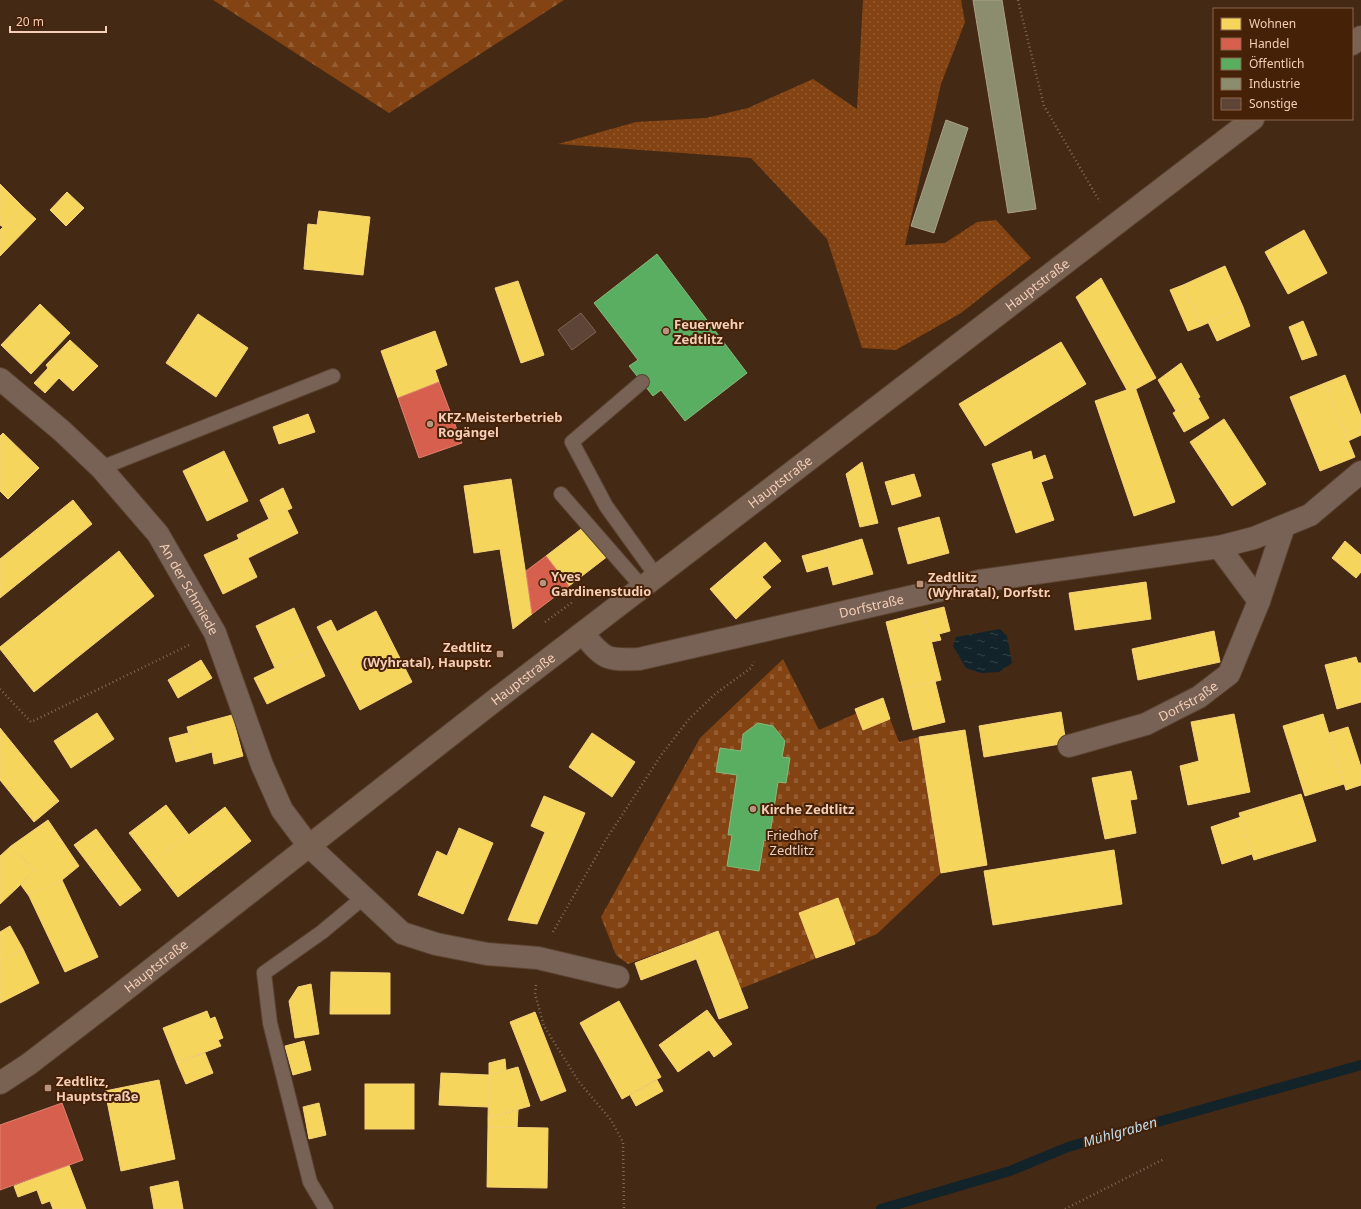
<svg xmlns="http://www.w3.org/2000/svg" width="1361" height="1209" font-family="'Noto Sans',sans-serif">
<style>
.grass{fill:url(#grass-dots)}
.forest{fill:url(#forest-firs)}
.cemetery{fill:url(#cemetery-stones)}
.water{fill:url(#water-ripples)}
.homes{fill:#f6d55c;stroke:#f6d377}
.shops{fill:#d6604d;stroke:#e0816d}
.public{fill:#5aae61;stroke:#89b87b}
.industry{fill:#8c8c6e;stroke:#aca084}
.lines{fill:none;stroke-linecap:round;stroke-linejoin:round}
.stream{stroke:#12232a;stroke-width:10}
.building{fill:#5e4337;stroke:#7e6154}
.lane-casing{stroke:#5c4432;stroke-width:16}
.street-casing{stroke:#5c4432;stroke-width:24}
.secondary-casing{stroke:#5c4432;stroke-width:24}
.path{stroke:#7c6a5d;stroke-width:2.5;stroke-dasharray:1 3;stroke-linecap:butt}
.lane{stroke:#776255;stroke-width:14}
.street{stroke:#776255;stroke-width:22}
.secondary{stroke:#7a6253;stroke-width:22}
.poi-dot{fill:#b8947e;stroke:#452108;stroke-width:1.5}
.labels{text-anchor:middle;stroke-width:4;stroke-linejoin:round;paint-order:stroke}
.street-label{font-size:13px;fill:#f6ceb7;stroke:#452108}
.poi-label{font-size:13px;font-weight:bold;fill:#f6ceb7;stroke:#452108;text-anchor:start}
.park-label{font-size:13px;fill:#edd0c0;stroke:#452108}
.water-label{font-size:14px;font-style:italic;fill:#bedced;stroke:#452108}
</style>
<defs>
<pattern id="grass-dots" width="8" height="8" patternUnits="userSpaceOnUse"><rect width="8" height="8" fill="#834312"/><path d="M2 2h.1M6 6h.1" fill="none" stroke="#955d32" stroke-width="1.8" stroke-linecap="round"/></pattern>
<pattern id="forest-firs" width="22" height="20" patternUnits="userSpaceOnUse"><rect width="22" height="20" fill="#834312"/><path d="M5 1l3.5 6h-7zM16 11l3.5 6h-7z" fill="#955d32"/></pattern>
<pattern id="cemetery-stones" width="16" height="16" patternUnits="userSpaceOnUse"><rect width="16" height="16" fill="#834312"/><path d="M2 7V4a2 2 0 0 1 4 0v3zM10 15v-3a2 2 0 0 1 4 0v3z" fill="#955d32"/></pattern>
<pattern id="water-ripples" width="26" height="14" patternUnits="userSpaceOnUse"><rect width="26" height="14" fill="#12232a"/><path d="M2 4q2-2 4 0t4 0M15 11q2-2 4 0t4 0" fill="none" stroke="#354247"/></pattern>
</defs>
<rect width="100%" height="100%" fill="#442914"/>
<path class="grass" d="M863,0H961L965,22L941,84L905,245L945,243L977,222L996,220L1031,258L961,313L896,350L862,348L827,239L751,158L558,144L636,122L706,118L748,108L813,79L857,109Z"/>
<path class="forest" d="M213,0H564L389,113Z"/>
<path class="cemetery" d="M783,659L819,730L857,713L863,730L890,719L899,742L919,737L941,873L877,934L740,989L718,931L628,964L616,955L601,917L700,738Z"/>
<path class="water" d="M1000,629L1007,636L1012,663L999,672L981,673L966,668L953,646L956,637Z"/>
<g class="homes">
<path d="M0,184L23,207L3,227L0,225Z"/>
<path d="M67,192L84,208L66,226L50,210Z"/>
<path d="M23,207L36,219L0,256V230Z"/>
<path d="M319,211L370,217L363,275L304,269L308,224L317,225Z"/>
<path d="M1304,230L1327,273L1288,294L1265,252Z"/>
<path d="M1225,266L1243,307L1201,326L1183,285Z"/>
<path d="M1101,278L1156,378L1136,389L1135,387L1127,390L1076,297Z"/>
<path d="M518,281L544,355L521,363L495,288Z"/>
<path d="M1183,285L1201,326L1188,331L1170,290Z"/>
<path d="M40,304L70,333L31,374L1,345Z"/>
<path d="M1243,307L1250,326L1217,341L1208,322Z"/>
<path d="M198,314L248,348L216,397L166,363Z"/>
<path d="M1303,321L1317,355L1302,360L1289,327Z"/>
<path d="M435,331L447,365L435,370L439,382L398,398L381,351Z"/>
<path d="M70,340L98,366L73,391L59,378L45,393L34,383L48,368L46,365Z"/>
<path d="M1061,342L1086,384L985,446L959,404Z"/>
<path d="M1181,363L1200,397L1176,411L1158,380Z"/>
<path d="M1345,375L1361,416V435L1348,441L1325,383Z"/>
<path d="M1325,383L1355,457L1320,471L1290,397Z"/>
<path d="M1135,387L1175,502L1134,516L1095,401Z"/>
<path d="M1198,398L1209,418L1184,432L1173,413Z"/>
<path d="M308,414L315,432L279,444L273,427Z"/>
<path d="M1224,419L1266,484L1232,506L1190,442Z"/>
<path d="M3,433L39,468L8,499L0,491V436Z"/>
<path d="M224,451L248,501L207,521L183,471Z"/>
<path d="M1031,451L1033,460L1045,455L1053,478L1041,482L1054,520L1016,533L992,464Z"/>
<path d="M862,462L878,523L860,527L846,474Z"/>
<path d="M914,474L921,496L892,505L885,482Z"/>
<path d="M511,479L532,614L513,629L500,549L474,553L464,486Z"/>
<path d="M283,488L292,508L269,519L260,500Z"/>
<path d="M73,500L92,524L0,598V559Z"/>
<path d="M287,510L298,533L248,558L237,535Z"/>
<path d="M939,517L949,553L908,564L898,528Z"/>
<path d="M585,526L608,556L569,586L546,556Z"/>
<path d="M239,539L257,577L223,594L204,555Z"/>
<path d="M862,539L873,574L833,585L824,550Z"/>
<path d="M1345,541L1361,555V572L1356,578L1332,558Z"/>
<path d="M765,542L781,561L762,577L771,587L736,619L710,589Z"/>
<path d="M824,550L828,566L807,572L802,556Z"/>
<path d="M119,551L154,596L34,692L0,649V647Z"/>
<path d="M1146,582L1151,619L1075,630L1069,593Z"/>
<path d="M944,607L950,631L939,634L941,640L931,642L924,612Z"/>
<path d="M294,608L313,650L275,668L256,626Z"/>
<path d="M376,611L412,682L360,710L323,639Z"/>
<path d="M924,612L941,680L903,689L886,622Z"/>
<path d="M331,620L337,632L323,639L317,627Z"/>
<path d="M1214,631L1220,662L1138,680L1132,649Z"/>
<path d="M313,650L325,676L267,704L254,678Z"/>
<path d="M1356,657L1358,663H1361V702L1337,709L1325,665Z"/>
<path d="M201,660L212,678L178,698L168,680Z"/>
<path d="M935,681L945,722L913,730L903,689Z"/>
<path d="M883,698L890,719L863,730L855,709Z"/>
<path d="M1061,712L1066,743L984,757L979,726Z"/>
<path d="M97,713L114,739L71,768L54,741Z"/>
<path d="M1234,714L1250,792L1188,805L1180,766L1199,761L1191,722Z"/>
<path d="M1323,714L1344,784L1305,796L1283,726Z"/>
<path d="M232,715L243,756L214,764L212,752L195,757L187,727Z"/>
<path d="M1348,727L1361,767V785L1346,790L1329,733Z"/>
<path d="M0,728L59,801L34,822L0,780Z"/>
<path d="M965,730L987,865L941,873L919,737Z"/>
<path d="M188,733L195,757L176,762L169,738Z"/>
<path d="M592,733L635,762L612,797L569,767Z"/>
<path d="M1131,771L1137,799L1130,800L1136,833L1105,839L1092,778Z"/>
<path d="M1301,794L1316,841L1254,860L1239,813Z"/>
<path d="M544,796L585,813L537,924L508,920L545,832L531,826Z"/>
<path d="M166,805L189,835L152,863L129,833Z"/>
<path d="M225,807L251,841L178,897L152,863Z"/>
<path d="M1241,817L1252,854L1222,864L1211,827Z"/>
<path d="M48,820L79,866L62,880L29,896L21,885L35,871L11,846Z"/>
<path d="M459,828L493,843L463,914L418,895L437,851L447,856Z"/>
<path d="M96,829L141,890L120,906L74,845Z"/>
<path d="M11,846L35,871L0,904V856Z"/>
<path d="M1114,850L1122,904L993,925L984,871Z"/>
<path d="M62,880L98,957L65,972L29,896Z"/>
<path d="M838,898L855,944L816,958L799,913Z"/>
<path d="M10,926L23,949L0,961V932Z"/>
<path d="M718,931L748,1008L719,1019L690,942Z"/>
<path d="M690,942L696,959L641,980L635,963Z"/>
<path d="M23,949L39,983L0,1003V961Z"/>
<path d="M331,972L390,973V1014H330Z"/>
<path d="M311,984L319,1034L295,1038L289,1001L298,987Z"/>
<path d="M619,1001L661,1077L622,1099L580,1023Z"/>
<path d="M707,1010L732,1044L714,1057L709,1050L678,1072L659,1045Z"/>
<path d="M207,1011L210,1019L215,1017L223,1038L218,1040L221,1046L177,1063L163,1028Z"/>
<path d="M535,1012L566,1091L541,1101L510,1022Z"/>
<path d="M304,1041L311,1070L293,1075L285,1046Z"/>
<path d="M205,1053L213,1073L186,1084L177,1063Z"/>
<path d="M505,1059L506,1070L489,1075V1063Z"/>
<path d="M518,1067L530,1106L488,1118L489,1075Z"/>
<path d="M441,1073L489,1075L488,1107L439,1105Z"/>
<path d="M159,1080L175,1159L121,1171L105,1091Z"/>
<path d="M657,1080L663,1091L636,1106L630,1095Z"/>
<rect x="365" y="1084" width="49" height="45"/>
<path d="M319,1103L326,1135L309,1139L303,1107Z"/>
<path d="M518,1110L517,1128L488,1127V1118Z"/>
<path d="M488,1127L548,1128L547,1188L487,1187Z"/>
<path d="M69,1165L86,1209H53L50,1201L42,1204L37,1190L18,1197L14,1186Z"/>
<path d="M178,1181L183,1209H154L150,1187Z"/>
</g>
<g class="shops">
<path d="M439,382L462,443L419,458L398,398Z"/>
<path d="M546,556L569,586L532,614L526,571Z"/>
<path d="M62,1103L83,1160L0,1190V1125Z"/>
</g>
<g class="public">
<path d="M657,254L747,373L685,421L661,390L653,396L629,366L638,360L594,303Z"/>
<path d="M758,723L773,726L785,741L782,757L790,758L786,783L778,782L769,841L764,840L759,871L727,866L732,835H728L737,775L716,772L720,748L741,751L743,734Z"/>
</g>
<g class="industry">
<path d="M973,0H1002L1036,209L1008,213Z"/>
<path d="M946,120L968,128L934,233L911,226Z"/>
</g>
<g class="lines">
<path class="stream" d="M881,1209L1010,1171L1068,1147L1361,1065"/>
</g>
<path class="building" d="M581,313L596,332L572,350L558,330Z"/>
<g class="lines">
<defs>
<g id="lane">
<path d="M642,382L572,442L606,506L657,577"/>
<path d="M101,468L333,376"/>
<path d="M561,494L643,588"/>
<path d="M326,1209L310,1182L270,1023L264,973L322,932L364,897"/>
</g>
<g id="street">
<path id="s1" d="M0,379L62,431L101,468L158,534L215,633L262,765L282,810L309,846L402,933L436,944L487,954L538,958L618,977"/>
<path d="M1259,601L1284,526"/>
<path id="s2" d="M583,634C605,660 606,660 639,659L980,581L1219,547L1254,538L1310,515L1361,472"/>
<path id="s3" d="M1069,746L1146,724L1199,697L1229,674L1259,601L1219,547"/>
</g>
<g id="secondary">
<path d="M1352,44L1361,37"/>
<path id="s4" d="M0,1083L29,1064L111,1001L499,697L1253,119"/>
</g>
</defs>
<use href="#lane" class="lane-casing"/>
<use href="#street" class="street-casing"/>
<use href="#secondary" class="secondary-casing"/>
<g class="path">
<path d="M1018,0L1044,106L1100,202"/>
<path d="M545,622L574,601"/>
<path d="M0,689L31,722L189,645"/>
<path d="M553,932L605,841L662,754L689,719L715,694L751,668L754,662"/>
<path d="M536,985L535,994L544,1026L579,1082L611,1120L623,1142L624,1209"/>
<path d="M1065,1209L1164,1159"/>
</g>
<use href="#lane" class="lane"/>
<use href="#street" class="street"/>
<use href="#secondary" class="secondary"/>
</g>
<g class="poi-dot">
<circle cx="666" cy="331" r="4"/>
<circle cx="430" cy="424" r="4"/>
<circle cx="543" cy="583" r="4"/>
<rect x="916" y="580" width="8" height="8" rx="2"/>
<rect x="496" y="650" width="8" height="8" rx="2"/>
<circle cx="753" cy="809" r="4"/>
<rect x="44" y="1084" width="8" height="8" rx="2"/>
</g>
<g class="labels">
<g class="street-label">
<text dy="5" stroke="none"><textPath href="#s4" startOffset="1309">Hauptstraße</textPath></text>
<text dy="5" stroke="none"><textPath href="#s4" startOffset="985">Hauptstraße</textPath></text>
<text dy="5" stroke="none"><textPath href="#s1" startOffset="285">An der Schmiede</textPath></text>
<text dy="5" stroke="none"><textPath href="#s2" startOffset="304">Dorfstraße</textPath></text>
<text dy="5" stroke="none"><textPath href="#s4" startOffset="661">Hauptstraße</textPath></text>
<text dy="5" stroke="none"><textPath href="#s3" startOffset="128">Dorfstraße</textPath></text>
<text dy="5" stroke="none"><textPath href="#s4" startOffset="195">Hauptstraße</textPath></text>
</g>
<g class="poi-label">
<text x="674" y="329">Feuerwehr<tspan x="674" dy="15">Zedtlitz</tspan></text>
<text x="438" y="422">KFZ-Meisterbetrieb<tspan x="438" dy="15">Rogängel</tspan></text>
<text x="551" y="581">Yves<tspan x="551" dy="15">Gardinenstudio</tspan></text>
<text x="928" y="582">Zedtlitz<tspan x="928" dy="15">(Wyhratal), Dorfstr.</tspan></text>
<text x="492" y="652" text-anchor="end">Zedtlitz<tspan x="492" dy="15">(Wyhratal), Haupstr.</tspan></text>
<text x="761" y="814">Kirche Zedtlitz</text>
<text x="56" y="1086">Zedtlitz,<tspan x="56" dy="15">Hauptstraße</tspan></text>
</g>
<g class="park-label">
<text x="792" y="840">Friedhof<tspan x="792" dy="15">Zedtlitz</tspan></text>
</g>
<g class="water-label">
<text transform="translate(1120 1132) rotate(-16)" y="5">Mühlgraben</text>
</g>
</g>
<rect x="1213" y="8" width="140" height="112" fill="#452108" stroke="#8c664e"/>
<rect x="1221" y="18" width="20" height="12" fill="#f6d55c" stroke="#8c664e"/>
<text x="1249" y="28" font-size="12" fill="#f6ceb7">Wohnen</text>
<rect x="1221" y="38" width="20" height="12" fill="#d6604d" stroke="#8c664e"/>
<text x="1249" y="48" font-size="12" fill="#f6ceb7">Handel</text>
<rect x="1221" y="58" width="20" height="12" fill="#5aae61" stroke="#8c664e"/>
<text x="1249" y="68" font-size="12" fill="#f6ceb7">Öffentlich</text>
<rect x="1221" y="78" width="20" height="12" fill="#8c8c6e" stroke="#8c664e"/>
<text x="1249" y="88" font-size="12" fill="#f6ceb7">Industrie</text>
<rect x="1221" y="98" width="20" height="12" fill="#5e4337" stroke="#8c664e"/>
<text x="1249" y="108" font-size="12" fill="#f6ceb7">Sonstige</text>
<path d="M10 26v6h96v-6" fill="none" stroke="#f6ceb7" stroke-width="2"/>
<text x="16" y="26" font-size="12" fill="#f6ceb7" stroke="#452108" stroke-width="3" paint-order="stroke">20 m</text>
</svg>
